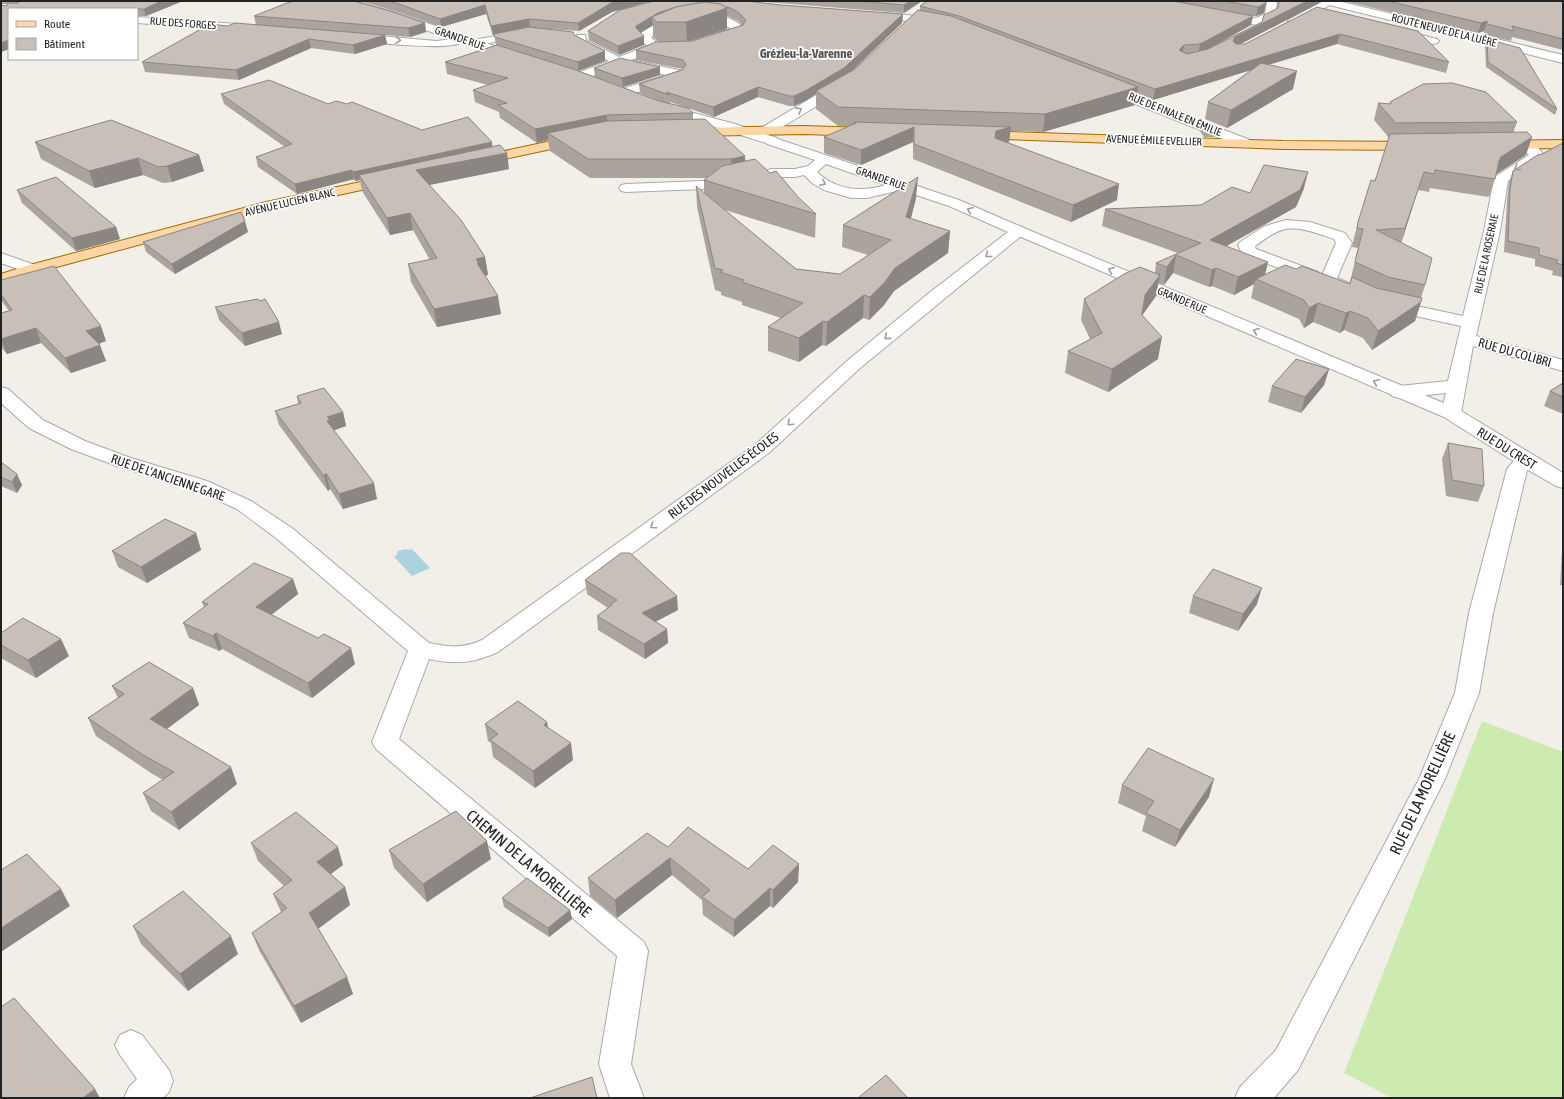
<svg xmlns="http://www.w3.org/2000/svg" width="1564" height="1099" font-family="'Asap Condensed',sans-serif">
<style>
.grass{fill:#cdebb0}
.water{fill:#aad3df}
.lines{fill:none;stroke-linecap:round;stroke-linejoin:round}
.minor-casing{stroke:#a9a9a9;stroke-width:2}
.tertiary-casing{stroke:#a9a9a9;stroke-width:2}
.primary-casing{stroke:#a06b00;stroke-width:2}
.minor{fill:#fff;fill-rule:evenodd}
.tertiary{fill:#fff;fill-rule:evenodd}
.primary{fill:#fcd6a4;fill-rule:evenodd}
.wall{fill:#aba49e;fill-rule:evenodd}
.shaded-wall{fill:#8b8681}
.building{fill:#c7bfb8;stroke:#8b8681}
.oneway{stroke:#9c9c9c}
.labels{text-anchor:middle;stroke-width:3.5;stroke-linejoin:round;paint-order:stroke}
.far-street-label{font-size:11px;fill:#222;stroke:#fff}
.far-quarter-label{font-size:13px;font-weight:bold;fill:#555;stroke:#fff}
.street-label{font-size:13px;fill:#222;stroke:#fff}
.near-street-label{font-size:16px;fill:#222;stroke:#fff}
</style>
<rect width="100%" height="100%" fill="#f2efe9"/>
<path class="grass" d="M1482,721L1563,752V1098H1392L1344,1073Z"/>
<path class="water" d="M405,549L409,550L412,549L430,568L412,576L394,557L397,555L398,551Z"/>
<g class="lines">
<defs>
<g id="minor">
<path d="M1267,1H1277C1275,18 1275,21 1257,25L1222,19L1216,16L1222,13L1256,18L1265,14Z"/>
<path d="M1324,1L1335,2L1298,23H1290L1288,21L1290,19Z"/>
<path d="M874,13C886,13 938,16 945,24L939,27L907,21L870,18L868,16L870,14Z"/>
<path d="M705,14C720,15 735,17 745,30L743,32L715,41L711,40L709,38L711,36L731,29C711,11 671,26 651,37L657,44L668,45L670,47L668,49L656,50L631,60L683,71L685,74L683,77L673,76L674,78L672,81L623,97L619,96L617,93L619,90L666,75L620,65L583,80H575L573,77L575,74L609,61L576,43L574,41L577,35H585L586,40L619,57L647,46L638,36C649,22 688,16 705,14Z"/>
<path d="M1397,29L1437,39L1439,41L1437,43L1433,44L1393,34L1391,32L1393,30Z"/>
<path d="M524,31L528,32L530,34L528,36L473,46L469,45L467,43L469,41L473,40Z"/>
<path d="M842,81L846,82L848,85L846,88L771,134H761L759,131L761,128L838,82Z"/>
<path d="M1107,84L1250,140L1252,143L1250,146H1240L1103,91L1101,88L1103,85Z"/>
<path d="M772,137L959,200L1024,228L1027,231L859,369L770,452L498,652C473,663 457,665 429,659L399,739L644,942L648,951L631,1064L644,1098H610L599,1064L617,956L376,749L372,742L408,651L276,538L237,509L193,489L117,466L71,449L29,428L1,403V387L8,389L43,420L85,441L131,458L207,481L251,501L292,528L429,643C449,647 462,649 482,640L756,444L847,361L929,293L1008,232L949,206L901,190L867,198H851L824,190L812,183L804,175L795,177H772L729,188L626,192L621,191L619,188L621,185L626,184L729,180L772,169H795L808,166L815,160L767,144L765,141L767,138ZM826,164L886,185C862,192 837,191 817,172Z"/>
<path d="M1525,140C1533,142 1541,148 1543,156L1541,159L1508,181L1500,231L1476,336L1563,360V371L1473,346L1461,413L1458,417L1451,419L1444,417L1441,413L1446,393L1399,398L1392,396L1390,392L1392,388L1399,386L1448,381L1461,326L1383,309L1381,305L1383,301L1389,300L1463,316L1484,231L1494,179L1496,176L1529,155L1518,144L1520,141Z"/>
<path d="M1286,220L1310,222L1345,233L1352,243L1337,278L1358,287L1360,291L1358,295C1346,298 1333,289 1322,283L1320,280L1336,243L1334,239C1319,234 1298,225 1282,230C1272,233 1263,241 1255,246L1256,249L1318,272L1320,275L1318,278L1312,280L1243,255L1238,245L1240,242L1265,226Z"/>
<path d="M1,253L38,266L40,269L38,272L32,274L1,263Z"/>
<path d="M1525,454L1532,456L1535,460L1527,470L1493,613L1479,693L1445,779L1298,1070L1274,1098H1235L1240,1087L1276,1050L1419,779L1455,693L1469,613L1507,469L1518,456Z"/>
<path d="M131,1030L142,1035L169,1070L173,1081L169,1092L163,1098H124L129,1087L137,1079L120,1055L115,1045L120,1035Z"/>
</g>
<g id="tertiary">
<path d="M337,1H354L400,14L521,55L523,58L521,61H513L461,42C453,51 367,43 352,39L350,37L352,35L356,34L437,41L451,39L392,18L338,3Z"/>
<path d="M1320,1H1338L1563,55V63L1321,3Z"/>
<path d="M137,17L238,24L244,27L238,30L137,23Z"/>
<path d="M664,105L735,124L777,138L779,141L777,144L772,145L725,130L659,112L658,109L659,106Z"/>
<path d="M1019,226L1458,409L1563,473V488L1556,486L1518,464L1444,417L1014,234L1011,231L1014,228Z"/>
</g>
<g id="primary">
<path d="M803,126L868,128L873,129L875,132L873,135L868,136L803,134L688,136L683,135L681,132L683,129L688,128Z"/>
<path d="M980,131L1283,141L1416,142L1421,143L1423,146L1421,149L1416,150L1283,149L975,138L973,135L975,132Z"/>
<path d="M579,135L584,136L586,139L584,142L477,165L472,164L470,161L472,158L477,157Z"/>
<path d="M1563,140V148L1500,149L1495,148L1493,145L1495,142L1500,141Z"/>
<path d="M389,176L394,177L396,180L394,183L268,210L38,272L1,285V274L26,266L266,202Z"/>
</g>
</defs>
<use href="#minor" class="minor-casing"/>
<use href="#tertiary" class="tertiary-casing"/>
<use href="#primary" class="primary-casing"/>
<use href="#minor" class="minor"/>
<use href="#tertiary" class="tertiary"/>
<use href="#primary" class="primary"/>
</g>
<g class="wall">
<path d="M1,1H183L146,16H137V9H9V49L1,52L8,4H1Z"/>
<path d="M360,1H651L612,12L579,31L530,28L574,35L605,51V61L579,71L662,102L640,93L639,84L683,69L636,60V50L658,42L653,37V25L641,33L644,45L619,55L589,40L588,31L620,10L781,5L903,14L902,23L853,70L920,10V6L927,1H1266L1264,13L1256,16H1253L1251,25L1208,49L1262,22L1277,9L1278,1H1320L1319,3L1240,44H1245L1317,7L1449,62L1446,73L1337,44L1269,64L1293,89L1227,128L1205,119L1208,102L1251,70L1153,100L1137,93L1135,105L1043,132L1010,131L1009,142L1007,143L1117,200L1071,222L913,159V142L861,165L824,153V137L849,126H838L816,109V94L805,101L794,106H789L758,97L714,117L670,102V104L693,113V119L745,156V161L798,197L816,214L815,238L725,210L796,269L840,274L868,255L842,247L843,225L916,198L911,219L950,231L948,253L894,291L884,305L869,320L863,318L826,346L822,345L799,362L768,351V327L781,318L742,305V302L721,295V292L715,290L697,207L696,186L704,193V180L706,178H590L550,151L548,140L537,143L500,118L499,112L475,102L473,90L488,85L447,74L445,62L496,45L494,34L493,35L486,14L441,27L401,13ZM727,16L738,21L742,25L692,41H690L727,29Z"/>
<path d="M754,1H922L904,13Z"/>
<path d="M1344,1H1563V50L1512,37L1511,41L1484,35V31L1478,33Z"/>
<path d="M254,16L425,23L426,32L410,37L385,35L387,44L355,54L311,48L239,80L145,72L142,62L228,26L256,25Z"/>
<path d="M1487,39L1557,109L1555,115L1486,67L1485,45Z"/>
<path d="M660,67V75L623,87L595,77L594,68Z"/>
<path d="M221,94L328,104L422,130L492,142V147L509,169L429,185L485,257L488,275L485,276L501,314L437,327L411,282L408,264L430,260L413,230L390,235L362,191L360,180L355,181L354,179L297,194L258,167L256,157L285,147L224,104Z"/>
<path d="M1390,102L1517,122L1513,133L1526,155L1496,174L1495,179L1489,197L1430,188L1429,192L1418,190L1401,243L1425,285L1421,298V302L1415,321L1372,350L1363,338L1344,330L1340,333L1313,322L1304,328L1299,319L1251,298L1254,284L1234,295L1212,286L1209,287L1173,273L1164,285L1158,283L1156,296L1142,315L1158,359L1108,392L1065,373L1068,351L1090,339L1081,320L1084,299L1155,273L1156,263L1178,253L1102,226L1105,209L1201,205L1250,193L1304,188L1296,207L1226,246L1265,275L1296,269L1350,284V282L1358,248L1352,247L1353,242L1358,222L1375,181L1389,138L1374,120L1378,103L1390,104Z"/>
<path d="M1200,124L1215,130L1214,136L1212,137H1204L1199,130Z"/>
<path d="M35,142L199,155L204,171L172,182L163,183L143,175L95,188L41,159Z"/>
<path d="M1563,143V277L1552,275L1553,271L1535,266V259L1504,252L1507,200L1509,182L1513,171L1540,155Z"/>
<path d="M17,190L116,227L120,239L76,251L22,203Z"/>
<path d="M248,232L175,274L146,252L143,242Z"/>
<path d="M1,280L106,341L99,344L106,361L71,373L41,343L7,354L1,347V313L9,311L1,300Z"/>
<path d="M215,307L282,334L245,346L219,320Z"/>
<path d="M1329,369L1324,385L1301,413L1268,402L1272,386Z"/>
<path d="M1563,383V414L1544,406L1550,391Z"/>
<path d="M297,396L343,412L346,426L334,430L377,499L343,509L330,489L328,491L279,425L275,411L298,404Z"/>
<path d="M1448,443L1484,486L1478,502L1446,496L1442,459Z"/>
<path d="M1,462L22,485L17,493L1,486Z"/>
<path d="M196,533L201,550L147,583L118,567L112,551Z"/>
<path d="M1563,548V586L1560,585L1562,551Z"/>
<path d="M293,579L298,594L271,615L355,664L312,698L222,649L219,651L189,638L183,623L204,607L202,602Z"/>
<path d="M585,580L678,610L655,622L667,629L668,643L645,659L598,630L597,616L608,608L587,594Z"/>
<path d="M1193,596L1257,604L1238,631L1189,613Z"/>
<path d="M1,633L69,656L36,678L1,658Z"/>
<path d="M112,686L193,688L199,705L167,729L237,784L179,830L151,811L143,793L163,780L151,773L96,736L88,718L118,698Z"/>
<path d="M547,722L548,728L573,760L535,788L493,757L491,743L488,741L485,724Z"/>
<path d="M1122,785L1209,797L1175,847L1142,831L1146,816L1118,803Z"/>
<path d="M251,843L343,865L330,874L345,887L350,905L318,929L353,994L301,1023L259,950L252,933L281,912L273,894L284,886L258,861Z"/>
<path d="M668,847L748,869L799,864L798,882L773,908L770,906L734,937L703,915L702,900L672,875L617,918L590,896L588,878Z"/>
<path d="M389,850L491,859L427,902L394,868Z"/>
<path d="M502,898L570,910L572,919L549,937L504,907Z"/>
<path d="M133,926L238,954L188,991L141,944Z"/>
</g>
<g class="shaded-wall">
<path d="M162,1H183L146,16L144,9Z"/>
<path d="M618,1H651L612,12L579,31L578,23L611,3Z"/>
<path d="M910,1H922L904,13V5Z"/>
<path d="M1307,1H1320L1319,3L1233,48V41L1235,37Z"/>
<path d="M1266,3L1264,13L1256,16L1258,7Z"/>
<path d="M485,5L486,14L441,27L440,19Z"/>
<path d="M727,8V29L687,42L686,22Z"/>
<path d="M668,10L652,17L653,25L637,35L636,26L658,13Z"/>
<path d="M903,14L902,23L844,78L816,91V94L805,101L794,106V96Z"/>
<path d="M1253,16L1251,25L1198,55L1200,44Z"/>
<path d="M529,19L530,28L493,35L491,26Z"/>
<path d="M1487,21L1484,31L1478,33L1481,23Z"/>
<path d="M425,23L426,32L410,37L408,28Z"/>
<path d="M1340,34L1337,44L1153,100L1155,89Z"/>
<path d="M385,35L387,44L355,54L353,45Z"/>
<path d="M644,36V45L619,55L618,46Z"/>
<path d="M309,39L311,48L239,80L236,70Z"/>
<path d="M9,40V49L1,52V43Z"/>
<path d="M1184,45L1182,56L1179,50Z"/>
<path d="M605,51V61L578,71V62Z"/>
<path d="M660,67V75L623,87L622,78Z"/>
<path d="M1297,71L1293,89L1227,128L1231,110Z"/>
<path d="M758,87V97L714,117L713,107Z"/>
<path d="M1138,87L1135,105L1043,132L1045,114Z"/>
<path d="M607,115L608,128L548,133V140L537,143L535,129Z"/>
<path d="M914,127L913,142L861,165V150Z"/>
<path d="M1011,127L1009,142L994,146L995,138L996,131Z"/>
<path d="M1215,130L1214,136L1212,137L1213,131Z"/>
<path d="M1532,137L1526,155L1495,175L1499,161L1501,157Z"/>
<path d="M492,142L493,152L359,175L360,180L355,181L353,172Z"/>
<path d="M507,153L509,169L419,187L416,170Z"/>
<path d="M199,155L204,171L172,182L167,166Z"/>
<path d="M745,156L746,174L731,178V159Z"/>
<path d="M138,158L143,175L95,188L89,171Z"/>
<path d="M352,170L354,179L297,194L295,184Z"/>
<path d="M1308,172L1304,188L1296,207L1207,257L1210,240Z"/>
<path d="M1424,172L1418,190L1400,247L1405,228Z"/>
<path d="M918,177L916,198L905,239L906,217Z"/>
<path d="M1119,184L1117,200L1071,222L1073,205Z"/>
<path d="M410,213L413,230L390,235L387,218Z"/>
<path d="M245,221L248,232L175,274L172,264Z"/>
<path d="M116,227L120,239L76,251L72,238Z"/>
<path d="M950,231L948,253L894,291L884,305L869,320L870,297L895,268Z"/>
<path d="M1176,255L1173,273L1164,285L1167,267Z"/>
<path d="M485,257L488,275L481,276L480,281L476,259Z"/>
<path d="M1268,262L1264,279H1256L1254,284L1234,295L1238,277Z"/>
<path d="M1216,268L1212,286L1209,287L1212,270Z"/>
<path d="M1160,275L1156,296L1141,317L1145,295Z"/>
<path d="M864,295L863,318L826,346L827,322Z"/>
<path d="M498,296L501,314L437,327L434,309Z"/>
<path d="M1421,302L1415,321L1372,350L1378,331Z"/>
<path d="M1318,303L1313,322L1304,328L1309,308Z"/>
<path d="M1350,311L1344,330L1340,333L1346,313Z"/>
<path d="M823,321L822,345L799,362V338Z"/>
<path d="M279,322L282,334L245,346L242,333Z"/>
<path d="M101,326L106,341L92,346L86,331Z"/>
<path d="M36,328L41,343L7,354L1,339Z"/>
<path d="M1162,337L1158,359L1108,392L1112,369Z"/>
<path d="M100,345L106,361L71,373L65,358Z"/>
<path d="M1329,369L1324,385L1301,413L1305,397Z"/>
<path d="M343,412L346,426L332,431L327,421V417Z"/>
<path d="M326,473L330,489L328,491L324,476Z"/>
<path d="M17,474L22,485L17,493L12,482Z"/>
<path d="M374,483L377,499L343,509L339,494Z"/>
<path d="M196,533L201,550L147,583L141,567Z"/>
<path d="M293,579L298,594L261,623L256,607Z"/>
<path d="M1262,588L1257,604L1238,631L1243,614Z"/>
<path d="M677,596L678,610L643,628L642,613Z"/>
<path d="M667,629L668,643L645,659L644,644Z"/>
<path d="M216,633L222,649L219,651L213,636Z"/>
<path d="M61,639L69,656L36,678L28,660Z"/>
<path d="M351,648L355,664L312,698L308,683Z"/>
<path d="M193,688L199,705L157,736L150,719Z"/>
<path d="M547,722L550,739L544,725Z"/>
<path d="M571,743L573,760L535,788L533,771Z"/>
<path d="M231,767L237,784L179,830L171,812Z"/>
<path d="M1214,779L1209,797L1175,847L1180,830Z"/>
<path d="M487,841L491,859L427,902L423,884Z"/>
<path d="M338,847L343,865L323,880L317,862Z"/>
<path d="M670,858L672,875L617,918L615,900Z"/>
<path d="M799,864L798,882L773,908V890Z"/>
<path d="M345,887L350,905L315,931L309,913Z"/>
<path d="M770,888V906L734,937V920Z"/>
<path d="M61,889L70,906L1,952V928Z"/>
<path d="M570,910L572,919L549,937L548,928Z"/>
<path d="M231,936L238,954L188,991L180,974Z"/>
<path d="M347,977L353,994L301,1023L294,1006Z"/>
<path d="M95,1089L100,1098H83Z"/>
</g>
<g class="building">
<path d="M20,1H162L144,9H9V40L1,43V5L7,6L8,3H18Z"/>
<path d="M294,1H354L390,11L425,23L408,28L254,16L287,3Z"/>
<path d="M388,1H618L611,3L578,23L529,19L491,26L485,5L440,19L399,4Z"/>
<path d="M654,1H746L781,5L903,14L844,68L805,91L794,96H789L758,87L713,107L666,92L669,95L639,84L682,70L686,65L683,60L636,50L656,42L692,41L743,25L746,20L738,12L728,7H724L720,4L704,2L676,7L658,13L636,26V28L644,36L618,46L588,31L620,10Z"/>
<path d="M857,1H910L904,5Z"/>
<path d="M927,1H1173L1253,16L1200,44L1184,45L1179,50L1187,54L1208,49L1262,22L1264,15L1278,8L1279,1H1307L1235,37L1233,41L1236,44H1245L1317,7L1418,31L1449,62L1340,34L1155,89L959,16L920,6Z"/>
<path d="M1224,1H1266V3L1258,7Z"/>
<path d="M1388,1H1563V39L1512,26L1514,31L1487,24V21L1481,23Z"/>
<path d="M704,2L720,4L727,8L686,22H657L652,17L676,7Z"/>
<path d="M918,10L951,16L1138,87L1045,114L838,107L816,91L855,69Z"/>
<path d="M235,23L385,35L353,45L309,39L236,70L142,62L210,24L228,26Z"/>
<path d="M529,27L573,32L574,35L605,51L578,62L495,37L494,34Z"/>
<path d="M1487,39L1520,48L1557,109L1488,62Z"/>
<path d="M497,45L573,69L659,101L688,108L693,113L607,115L535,129L498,105L507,103L473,90L508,78L445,62Z"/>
<path d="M620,58L660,67L622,78L594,68Z"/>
<path d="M1261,63L1297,71L1231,110L1208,102Z"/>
<path d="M269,80L328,104L336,101L347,104L352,102L422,130L468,117L492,142L353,172L352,170L295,184L256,157L292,144L221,94Z"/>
<path d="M1452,83L1486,92L1517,122L1394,123V121L1378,103L1391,104L1390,102L1423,84Z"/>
<path d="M705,119L745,156L731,159H588L548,133L607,121Z"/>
<path d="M111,120L199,155L167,166L158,167L138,158L89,171L35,142Z"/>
<path d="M854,122L1011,127L996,131L995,138L1119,184L1073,205L914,144V127L861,150L824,137L856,123Z"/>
<path d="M1200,124L1215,130L1213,131H1205Z"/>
<path d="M1527,132L1532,137L1501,157L1499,161L1495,179L1435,170L1434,174L1424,172L1405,228L1376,230L1432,258L1425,285L1388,277L1355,262L1363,229L1357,228L1358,222L1371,180L1375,181L1390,134Z"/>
<path d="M1563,143V265L1556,263L1558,260L1539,255V248L1508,241L1510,189L1513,171L1539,154L1540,155Z"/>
<path d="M500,145L507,153L416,170L461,220L485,257L476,259L479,263H477L498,296L434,309L408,264L437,258L410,213L387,218L359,175Z"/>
<path d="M755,159L770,173L776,171L798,197L816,214L704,180L722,166Z"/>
<path d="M1264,165L1308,172L1300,190L1210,240L1268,262L1238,277L1216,268L1212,270L1176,255L1167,267L1156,263L1201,243L1105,209L1201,205L1232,187L1250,193Z"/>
<path d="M56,177L116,227L72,238L17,190Z"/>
<path d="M918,177L906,217L950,231L895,268L885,282L870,297L864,295L827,322L823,321L799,338L768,327L803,303L742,282L744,280L720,272L723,270L715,268L696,186L796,269L840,274L891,240L843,225Z"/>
<path d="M241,212L245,221L172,264L143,242Z"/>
<path d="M1285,265L1296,269L1302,266L1350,284L1352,277L1376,288L1422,298L1421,302L1378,331L1368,318L1350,311L1346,313L1318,303L1309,308L1304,300L1256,279Z"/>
<path d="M54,266L101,326L86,331L100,345L65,358L36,328L1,339V313L12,310L1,294V280Z"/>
<path d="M1140,267L1160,275L1145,295L1142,315L1162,337L1112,369L1068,351L1102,333L1084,299L1124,274Z"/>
<path d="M258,299L260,301L265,299L279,322L242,333L215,307Z"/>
<path d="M1296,359L1329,369L1305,397L1272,386Z"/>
<path d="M1563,383V397L1550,391Z"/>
<path d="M324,388L343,412L327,417L330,420L327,421L374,483L339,494L326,473L324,476L275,411L301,403L297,396Z"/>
<path d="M1448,443L1482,449L1484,486L1452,480Z"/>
<path d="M1,462L17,474L12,482L1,477Z"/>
<path d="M165,519L196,533L141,567L112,551Z"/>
<path d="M621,553H630L677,596L642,613L667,629L644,644L597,616L612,605L611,604L617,600L585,580Z"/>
<path d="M254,563L293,579L256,607L318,638L324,634L351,648L308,683L216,633L213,636L183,623L208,604L202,602Z"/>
<path d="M1213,569L1262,588L1243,614L1193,596Z"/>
<path d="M23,618L61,639L28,660L1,645V633Z"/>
<path d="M149,662L193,688L150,719L231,767L171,812L143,793L174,772L143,755L88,718L124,694L112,686Z"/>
<path d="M518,701L547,722L544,725L571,743L533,771L490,740L498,734L485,724Z"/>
<path d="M1148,748L1214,779L1180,830L1146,813L1154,801L1122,785Z"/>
<path d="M456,811L487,841L423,884L389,850Z"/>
<path d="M296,812L338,847L317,862L345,887L309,913L347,977L294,1006L252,933L287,908L273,894L292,880L251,843Z"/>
<path d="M688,827L748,869L773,845L799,864L773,890L770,888L734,920L702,897L710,890L670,858L615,900L588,878L647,833L668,847Z"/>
<path d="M27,854L61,889L1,928V870Z"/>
<path d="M527,878L570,910L548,928L502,898Z"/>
<path d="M183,891L231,936L180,974L133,926Z"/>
<path d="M14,998L95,1089L83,1098H1V1007Z"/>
<path d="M886,1075L908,1098H858Z"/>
<path d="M592,1077L597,1098H530Z"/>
</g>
<defs><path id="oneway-chevron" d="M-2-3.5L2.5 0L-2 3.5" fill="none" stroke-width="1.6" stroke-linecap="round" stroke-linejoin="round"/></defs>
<g class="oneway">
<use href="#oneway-chevron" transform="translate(398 40) rotate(5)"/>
<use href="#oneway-chevron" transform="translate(799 110) rotate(-30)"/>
<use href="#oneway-chevron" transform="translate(1517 168) rotate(148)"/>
<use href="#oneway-chevron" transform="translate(823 183) rotate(27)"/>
<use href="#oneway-chevron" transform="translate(970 210) rotate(-157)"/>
<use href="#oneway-chevron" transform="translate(988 255) rotate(142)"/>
<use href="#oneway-chevron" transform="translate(1111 270) rotate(-157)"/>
<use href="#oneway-chevron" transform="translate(1256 331) rotate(-157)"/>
<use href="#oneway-chevron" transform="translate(887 337) rotate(140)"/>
<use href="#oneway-chevron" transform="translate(1376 382) rotate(-157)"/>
<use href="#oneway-chevron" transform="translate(790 423) rotate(137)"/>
<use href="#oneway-chevron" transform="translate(653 526) rotate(145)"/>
</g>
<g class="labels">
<g class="far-street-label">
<text transform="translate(183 23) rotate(4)" y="4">RUE DES FORGES</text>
<text transform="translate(1444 30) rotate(14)" y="4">ROUTE NEUVE DE LA LUÈRE</text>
<text transform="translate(460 38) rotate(19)" y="4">GRANDE RUE</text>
<text transform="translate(1175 114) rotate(22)" y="4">RUE DE FINALE EN ÉMILIE</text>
<text transform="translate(1154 140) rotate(2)" y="4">AVENUE ÉMILE EVELLIER</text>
<text transform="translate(881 178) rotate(19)" y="4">GRANDE RUE</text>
<text transform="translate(290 202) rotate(-13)" y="4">AVENUE LUCIEN BLANC</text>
<text transform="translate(1486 254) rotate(-78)" y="4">RUE DE LA ROSERAIE</text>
<text transform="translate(1182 300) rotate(23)" y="4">GRANDE RUE</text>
</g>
<g class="far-quarter-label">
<text x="806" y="58">Grézieu-la-Varenne</text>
</g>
<g class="street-label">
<text transform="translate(1515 352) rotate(16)" y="5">RUE DU COLIBRI</text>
<text transform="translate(1507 448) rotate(32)" y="5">RUE DU CREST</text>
<text transform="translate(723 475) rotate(-37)" y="5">RUE DES NOUVELLES ÉCOLES</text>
<text transform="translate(168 477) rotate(19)" y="5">RUE DE L'ANCIENNE GARE</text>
</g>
<g class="near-street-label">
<text transform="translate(1422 793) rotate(-65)" y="6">RUE DE LA MORELLIÈRE</text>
<text transform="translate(529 863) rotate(40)" y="6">CHEMIN DE LA MORELLIÈRE</text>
</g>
</g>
<rect width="1564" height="1099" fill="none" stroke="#222222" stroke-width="4"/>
<rect x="8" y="8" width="130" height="52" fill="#ffffff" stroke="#a7a7a7"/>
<rect x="16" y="21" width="20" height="6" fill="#fcd6a4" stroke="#a7a7a7"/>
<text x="44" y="28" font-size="12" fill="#222222">Route</text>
<rect x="16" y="38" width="20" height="12" fill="#c7bfb8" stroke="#a7a7a7"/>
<text x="44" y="48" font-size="12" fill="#222222">Bâtiment</text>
</svg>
